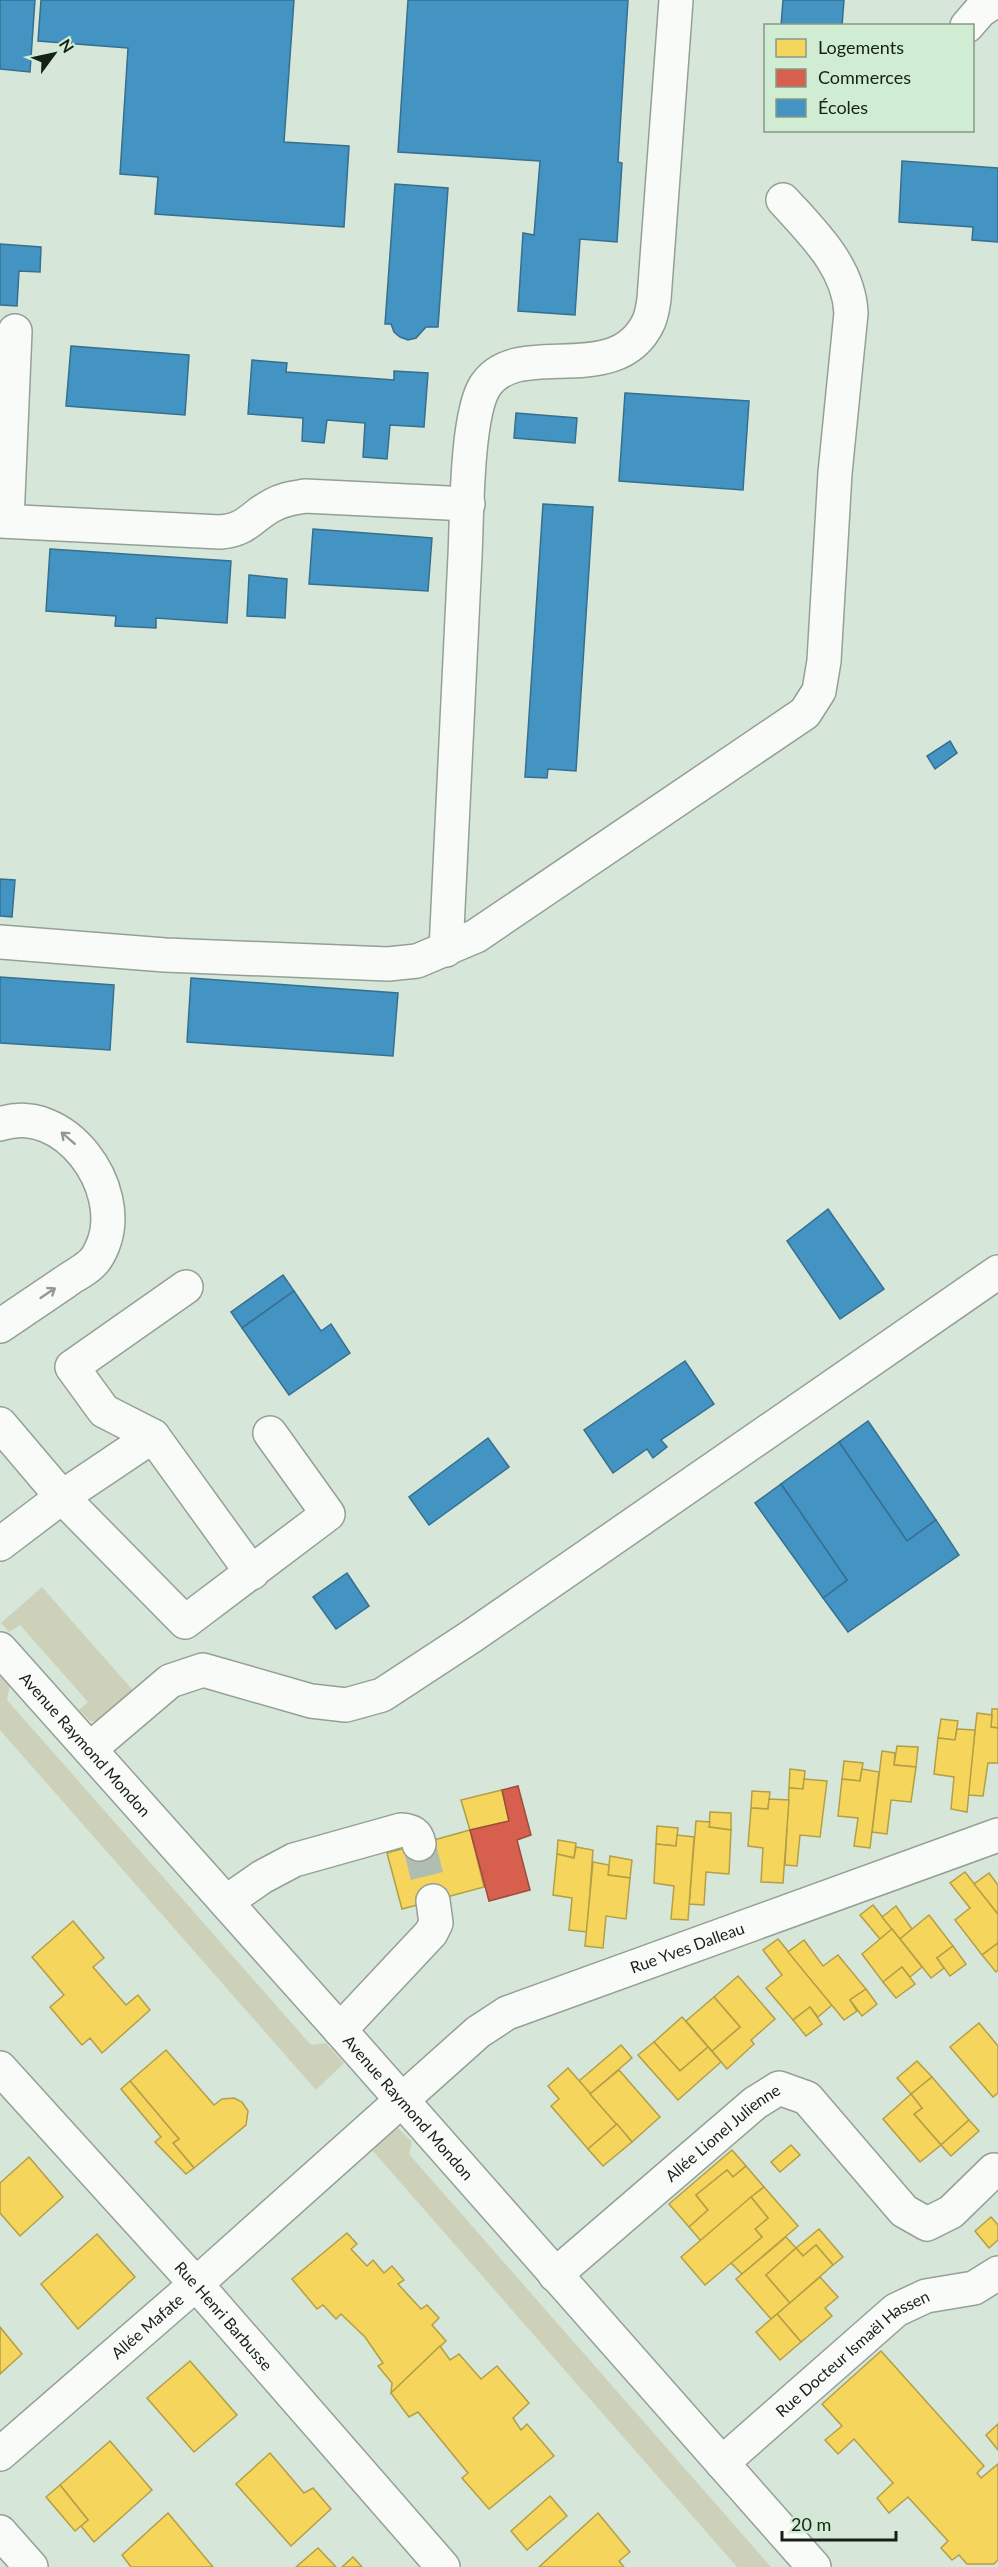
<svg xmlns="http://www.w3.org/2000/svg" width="998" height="2567" font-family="Lato,sans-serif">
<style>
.green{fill:#ced1b9}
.homes{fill:#f6d55c;stroke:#b39f47;stroke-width:1.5}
.shops{fill:#d6604d;stroke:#9c4d3d;stroke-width:1.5}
.schools{fill:#4393c3;stroke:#36708f;stroke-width:1.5}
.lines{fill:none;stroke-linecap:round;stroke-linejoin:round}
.minor-tunnel{stroke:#b0beb1;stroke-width:33;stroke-dasharray:33 16;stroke-linecap:butt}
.minor-casing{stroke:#94a095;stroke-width:36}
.minor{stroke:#f9fbf9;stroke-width:33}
.oneway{stroke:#939893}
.labels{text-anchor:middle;stroke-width:6;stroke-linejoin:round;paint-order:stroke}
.street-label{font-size:16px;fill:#162017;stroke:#d0ecd2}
</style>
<rect width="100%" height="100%" fill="#d6e6d8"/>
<g class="green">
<path d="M42,1587L136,1694L106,1722L90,1721L79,1710L88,1702L20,1625L9,1632L1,1623Z"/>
<path d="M0,1672L10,1684L7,1700L311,2045L326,2043L344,2063L316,2090L0,1730Z"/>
<path d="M398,2128L412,2142L409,2154L771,2567H737L372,2150Z"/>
</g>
<g class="homes">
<path d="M992,1709H998V1728L991,1727Z"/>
<path d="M977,1713L992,1715L991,1727L998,1728V1763H988L983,1796L968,1795Z"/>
<path d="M941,1719L958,1721L955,1740L938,1738Z"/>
<path d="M957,1729L975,1730L967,1812L951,1809L954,1777L934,1774L938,1738L955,1740Z"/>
<path d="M897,1746L918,1747L916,1767L894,1765Z"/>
<path d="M882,1751L895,1753L894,1765L916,1767L911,1802L891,1800L887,1834L872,1832Z"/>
<path d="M844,1761L863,1763L860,1781L842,1779Z"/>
<path d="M790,1769L805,1771L803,1789L789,1788Z"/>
<path d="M862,1769L879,1772L870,1848L854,1846L858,1818L838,1816L842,1779L860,1781Z"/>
<path d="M804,1779L827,1781L820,1837L800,1835L797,1866L785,1865L789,1788L803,1789Z"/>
<path d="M502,1790L509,1821L470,1830L461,1800Z"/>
<path d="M752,1791L770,1792L768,1809L751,1808Z"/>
<path d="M769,1799L789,1800L783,1883L761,1882L763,1848L748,1846L751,1808L768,1809Z"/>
<path d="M710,1812L731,1813V1830L709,1827Z"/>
<path d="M696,1821L710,1822L709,1827L731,1830L729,1874L706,1872L704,1905L689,1904Z"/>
<path d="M657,1826L678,1828L676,1846L656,1844Z"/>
<path d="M470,1830L484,1887L402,1909L387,1853Z"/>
<path d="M677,1835L694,1837L688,1920L671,1919L674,1886L654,1883L656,1844L676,1846Z"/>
<path d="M558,1840L576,1843L574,1858L557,1854Z"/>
<path d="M576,1847L593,1850L587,1932L569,1930L572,1898L553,1895L557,1854L574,1858Z"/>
<path d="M610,1856L632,1860L630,1878L608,1875Z"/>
<path d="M593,1862L609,1865L608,1875L630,1878L626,1919L606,1916L603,1948L585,1946Z"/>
<path d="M965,1872L998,1914V1943L982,1955L955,1920L970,1908L950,1883Z"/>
<path d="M989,1873L998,1885V1914L974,1884Z"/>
<path d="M873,1905L892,1929L880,1939L860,1915Z"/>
<path d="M896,1906L912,1929L900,1939L882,1917Z"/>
<path d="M929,1915L953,1946L937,1958L944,1968L931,1978L900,1939Z"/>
<path d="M73,1921L104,1958L93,1967L126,2005L138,1995L150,2010L102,2053L90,2038L82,2045L50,2007L64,1995L32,1957Z"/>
<path d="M892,1929L922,1967L910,1977L902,1967L883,1982L862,1954Z"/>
<path d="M778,1939L832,2005L818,2017L810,2007L793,2020L766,1988L782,1975L763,1950Z"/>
<path d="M804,1940L823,1966L838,1955L866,1989L850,2000L857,2011L844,2020L788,1952Z"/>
<path d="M998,1943V1970L996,1972L982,1955Z"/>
<path d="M953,1946L966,1964L950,1976L937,1958Z"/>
<path d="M902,1967L915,1984L896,1998L883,1982Z"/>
<path d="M738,1976L775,2019L751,2040L754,2044L727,2069L712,2051L740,2027L714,1997Z"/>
<path d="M866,1989L877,2004L862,2016L850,2000Z"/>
<path d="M714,1997L740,2027L712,2051L686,2021Z"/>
<path d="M810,2007L822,2024L806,2036L793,2020Z"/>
<path d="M682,2017L708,2047L680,2071L654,2042Z"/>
<path d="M979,2023L998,2046V2093L993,2097L950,2047Z"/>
<path d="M654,2042L680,2071L708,2047L721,2062L678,2100L638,2055Z"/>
<path d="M621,2045L632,2058L590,2094L579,2081Z"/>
<path d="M166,2050L214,2105L222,2099L234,2098L242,2102L248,2111L246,2125L194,2168L173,2143L179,2139L130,2081Z"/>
<path d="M917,2061L932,2077L911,2094L897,2078Z"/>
<path d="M568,2068L617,2124L588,2149L551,2106L559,2099L548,2086Z"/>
<path d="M619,2070L660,2117L632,2142L590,2094Z"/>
<path d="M932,2077L969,2120L941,2145L914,2114L922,2108L911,2094Z"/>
<path d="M130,2081L179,2139L173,2143L194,2168L186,2174L155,2142L161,2137L121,2089Z"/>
<path d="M911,2094L922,2108L914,2114L941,2145L920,2162L883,2119Z"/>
<path d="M969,2120L979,2131L951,2156L941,2145Z"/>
<path d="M617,2124L632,2142L603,2166L588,2149Z"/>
<path d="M791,2145L800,2155L780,2172L771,2162Z"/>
<path d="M732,2150L746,2166L733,2177L727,2170L696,2195L708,2210L689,2227L669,2204Z"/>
<path d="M29,2157L63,2197L20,2236L0,2213V2183Z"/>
<path d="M746,2166L764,2187L701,2241L689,2227L708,2210L696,2195L727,2170L733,2177Z"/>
<path d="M764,2187L798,2226L742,2274L731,2263L762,2237L755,2229L768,2218L751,2197Z"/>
<path d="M751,2197L768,2218L755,2229L762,2237L705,2285L681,2257Z"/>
<path d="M991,2217L998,2225V2240L989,2248L975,2231Z"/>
<path d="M819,2229L843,2257L833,2265L816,2245L803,2256L796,2248Z"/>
<path d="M347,2233L357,2244L351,2249L367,2266L373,2260L384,2273L392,2266L404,2280L398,2284L421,2309L427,2305L439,2318L432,2325L446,2341L391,2393L392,2383L378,2366L383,2363L365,2337L341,2314L336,2319L323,2305L317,2309L292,2279Z"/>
<path d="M97,2234L135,2277L78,2329L41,2284Z"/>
<path d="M786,2237L796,2248L766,2275L790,2303L771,2319L736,2279Z"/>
<path d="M816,2245L833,2265L790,2303L766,2275L796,2248L803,2256Z"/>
<path d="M820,2277L838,2297L825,2308L832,2316L801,2342L777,2314Z"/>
<path d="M777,2314L801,2342L780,2360L756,2332Z"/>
<path d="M0,2327L22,2354L0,2374Z"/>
<path d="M440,2346L450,2360L459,2354L481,2379L497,2366L529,2403L513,2418L521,2430L527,2424L554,2456L489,2509L462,2478L468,2473L418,2412L409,2417L391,2393Z"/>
<path d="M881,2351L984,2466L977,2473L981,2478L998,2464V2560L994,2564H967L959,2555L952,2560L941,2548L948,2541L908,2497L889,2513L877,2498L893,2483L854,2439L838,2454L825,2440L842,2426L822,2404Z"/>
<path d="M190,2361L237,2415L194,2452L147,2398Z"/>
<path d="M998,2424V2450L986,2435Z"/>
<path d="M110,2441L152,2490L94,2542L81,2526L88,2520L60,2485Z"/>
<path d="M270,2453L304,2493L313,2488L331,2509L291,2546L236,2484Z"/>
<path d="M60,2485L88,2520L75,2531L46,2497Z"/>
<path d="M550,2496L567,2516L527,2550L511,2531Z"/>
<path d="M168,2513L213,2567H131L122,2555Z"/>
<path d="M598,2513L630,2552L619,2561L624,2567H539Z"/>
<path d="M318,2548L336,2567H296Z"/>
<path d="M353,2557L362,2567H342Z"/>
</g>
<path class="shops" d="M518,1786L531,1835L517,1840L530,1890L489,1901L470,1830L509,1821L502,1790Z"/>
<g class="schools">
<path d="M0,0H35L30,72L0,69Z"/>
<path d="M41,0H294L284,142L349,146L344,227L155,214L158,177L120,174L128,48L38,41Z"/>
<path d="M408,0H628L618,162L622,163L617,242L580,239L575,315L518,311L523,233L534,235L540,161L398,152Z"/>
<path d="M783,0H844L842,26H781Z"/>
<path d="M902,161L998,168V242L972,240L973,227L899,222Z"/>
<path d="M395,184L448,188L438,327H426L416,338L408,340L400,337L394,332L391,324H385Z"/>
<path d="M0,244L41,247L40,272L19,271L17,306L0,305Z"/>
<path d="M71,346L189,355L185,415L66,406Z"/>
<path d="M252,360L287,363L286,372L394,380V371L428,373L424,427L390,425L387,459L363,457L365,423L327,420L324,443L302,441L303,418L248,414Z"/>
<path d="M625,393L749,401L743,490L619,481Z"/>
<path d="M516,413L577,418L575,443L514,438Z"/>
<path d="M543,504L593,507L576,771L548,769L547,778L525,777Z"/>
<path d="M313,529L432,538L428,591L309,584Z"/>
<path d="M50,549L231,561L227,623L156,618V628L115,626L116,616L46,611Z"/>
<path d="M249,575L287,579L285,618L247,616Z"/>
<path d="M950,741L957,753L935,769L927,756Z"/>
<path d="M0,879L15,880L12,917L0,916Z"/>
<path d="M0,977L114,985L110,1050L0,1043Z"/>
<path d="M191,978L398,993L393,1056L187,1042Z"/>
<path d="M828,1209L884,1289L840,1319L787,1241Z"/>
<path d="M283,1275L294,1291L242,1328L231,1312Z"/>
<path d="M294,1291L321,1331L331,1324L350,1353L289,1395L242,1328Z"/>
<path d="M685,1361L714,1404L661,1440L667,1447L653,1458L647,1449L613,1473L584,1430Z"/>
<path d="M868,1421L936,1520L907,1541L839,1442Z"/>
<path d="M488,1438L509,1467L429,1525L409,1497Z"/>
<path d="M839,1442L907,1541L936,1520L959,1555L848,1632L823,1598L847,1580L781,1484Z"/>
<path d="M781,1484L847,1580L823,1598L755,1503Z"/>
<path d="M347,1573L369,1606L336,1629L313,1597Z"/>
</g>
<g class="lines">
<path class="minor-tunnel" d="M419,1844L433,1901"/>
<defs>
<g id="minor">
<path d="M967,26L980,11L996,0"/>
<path d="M0,521L220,532C248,530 251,516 273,505C283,499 294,498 305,496L468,504"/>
<path d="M7,521L15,331"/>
<path d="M0,942L165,955L388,964L417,961L476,936L805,713L819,691L824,661L835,473L851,313C849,267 813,233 783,200"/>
<path d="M446,950C452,819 459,688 465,556C467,518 466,416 485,386C518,335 617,392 649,321C652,314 653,306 654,299L676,0"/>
<path d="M0,1124C64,1102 126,1187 103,1245C101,1250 96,1260 91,1264C84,1271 73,1276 65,1282C43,1297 22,1311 0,1326"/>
<path d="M186,1287L72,1367L104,1411L153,1436L252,1573"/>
<path d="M0,1424L62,1497L185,1622L328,1514L270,1433"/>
<path d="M0,1544L62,1497L153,1436"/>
<path id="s1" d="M0,1649L340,2030L814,2567"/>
<path d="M90,1749L170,1681L203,1670L311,1701L346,1705L382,1695L472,1636L998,1272"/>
<path d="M226,1902L262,1877L294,1860L401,1830C412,1831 417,1833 419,1844"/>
<path d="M340,2030L431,1933L436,1923L433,1901"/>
<path id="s2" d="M0,2068L196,2284L443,2567"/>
<path id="s3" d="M555,2275L755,2103L779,2088L807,2098L904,2211L927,2224L951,2212L994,2170"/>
<path id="s4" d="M0,2454L196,2284L478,2032L507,2013L998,1835"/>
<path id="s5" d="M722,2463L896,2310L926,2296L974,2288L998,2273"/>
<path d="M0,2532L31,2567"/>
</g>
</defs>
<use href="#minor" class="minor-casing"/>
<use href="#minor" class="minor"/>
</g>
<defs><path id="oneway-shaft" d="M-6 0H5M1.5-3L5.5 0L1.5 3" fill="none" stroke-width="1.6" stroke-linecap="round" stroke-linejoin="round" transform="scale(1.5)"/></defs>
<g class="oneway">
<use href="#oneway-shaft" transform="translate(68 1138) rotate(-139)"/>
<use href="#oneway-shaft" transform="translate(48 1293) rotate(-34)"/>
</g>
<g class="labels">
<g class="street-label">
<text dy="6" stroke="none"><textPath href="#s1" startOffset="128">Avenue Raymond Mondon</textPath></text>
<text dy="6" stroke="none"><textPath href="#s4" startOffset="864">Rue Yves Dalleau</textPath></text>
<text dy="6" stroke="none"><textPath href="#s1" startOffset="614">Avenue Raymond Mondon</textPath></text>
<text dy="6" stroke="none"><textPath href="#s3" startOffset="220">Allée Lionel Julienne</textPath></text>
<text dy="6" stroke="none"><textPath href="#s2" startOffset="334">Rue Henri Barbusse</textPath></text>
<text dy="6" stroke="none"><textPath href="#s4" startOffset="195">Allée Mafate</textPath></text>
<text dy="6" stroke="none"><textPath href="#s5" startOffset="171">Rue Docteur Ismaël Hassen</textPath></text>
</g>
</g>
<rect x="764" y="24" width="210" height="108" fill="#d0ecd2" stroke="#869a87" stroke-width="1.5"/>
<rect x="776" y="39" width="30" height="18" fill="#f6d55c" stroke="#869a87" stroke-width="1.5"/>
<text x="818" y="54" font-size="18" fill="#162017">Logements</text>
<rect x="776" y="69" width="30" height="18" fill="#d6604d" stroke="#869a87" stroke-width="1.5"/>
<text x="818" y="84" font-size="18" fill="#162017">Commerces</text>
<rect x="776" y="99" width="30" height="18" fill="#4393c3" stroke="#869a87" stroke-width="1.5"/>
<text x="818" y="114" font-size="18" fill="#162017">Écoles</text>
<g transform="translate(54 54) rotate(57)" stroke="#d0ecd2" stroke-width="4.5" paint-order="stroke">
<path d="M0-4.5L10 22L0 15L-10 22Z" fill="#162017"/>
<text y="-9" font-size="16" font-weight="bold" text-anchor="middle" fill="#162017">N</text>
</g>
<path d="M782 2531v9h114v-9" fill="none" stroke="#162017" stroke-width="3"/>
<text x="791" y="2531" font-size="18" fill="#162017" stroke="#d0ecd2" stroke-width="4.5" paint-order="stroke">20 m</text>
</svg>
